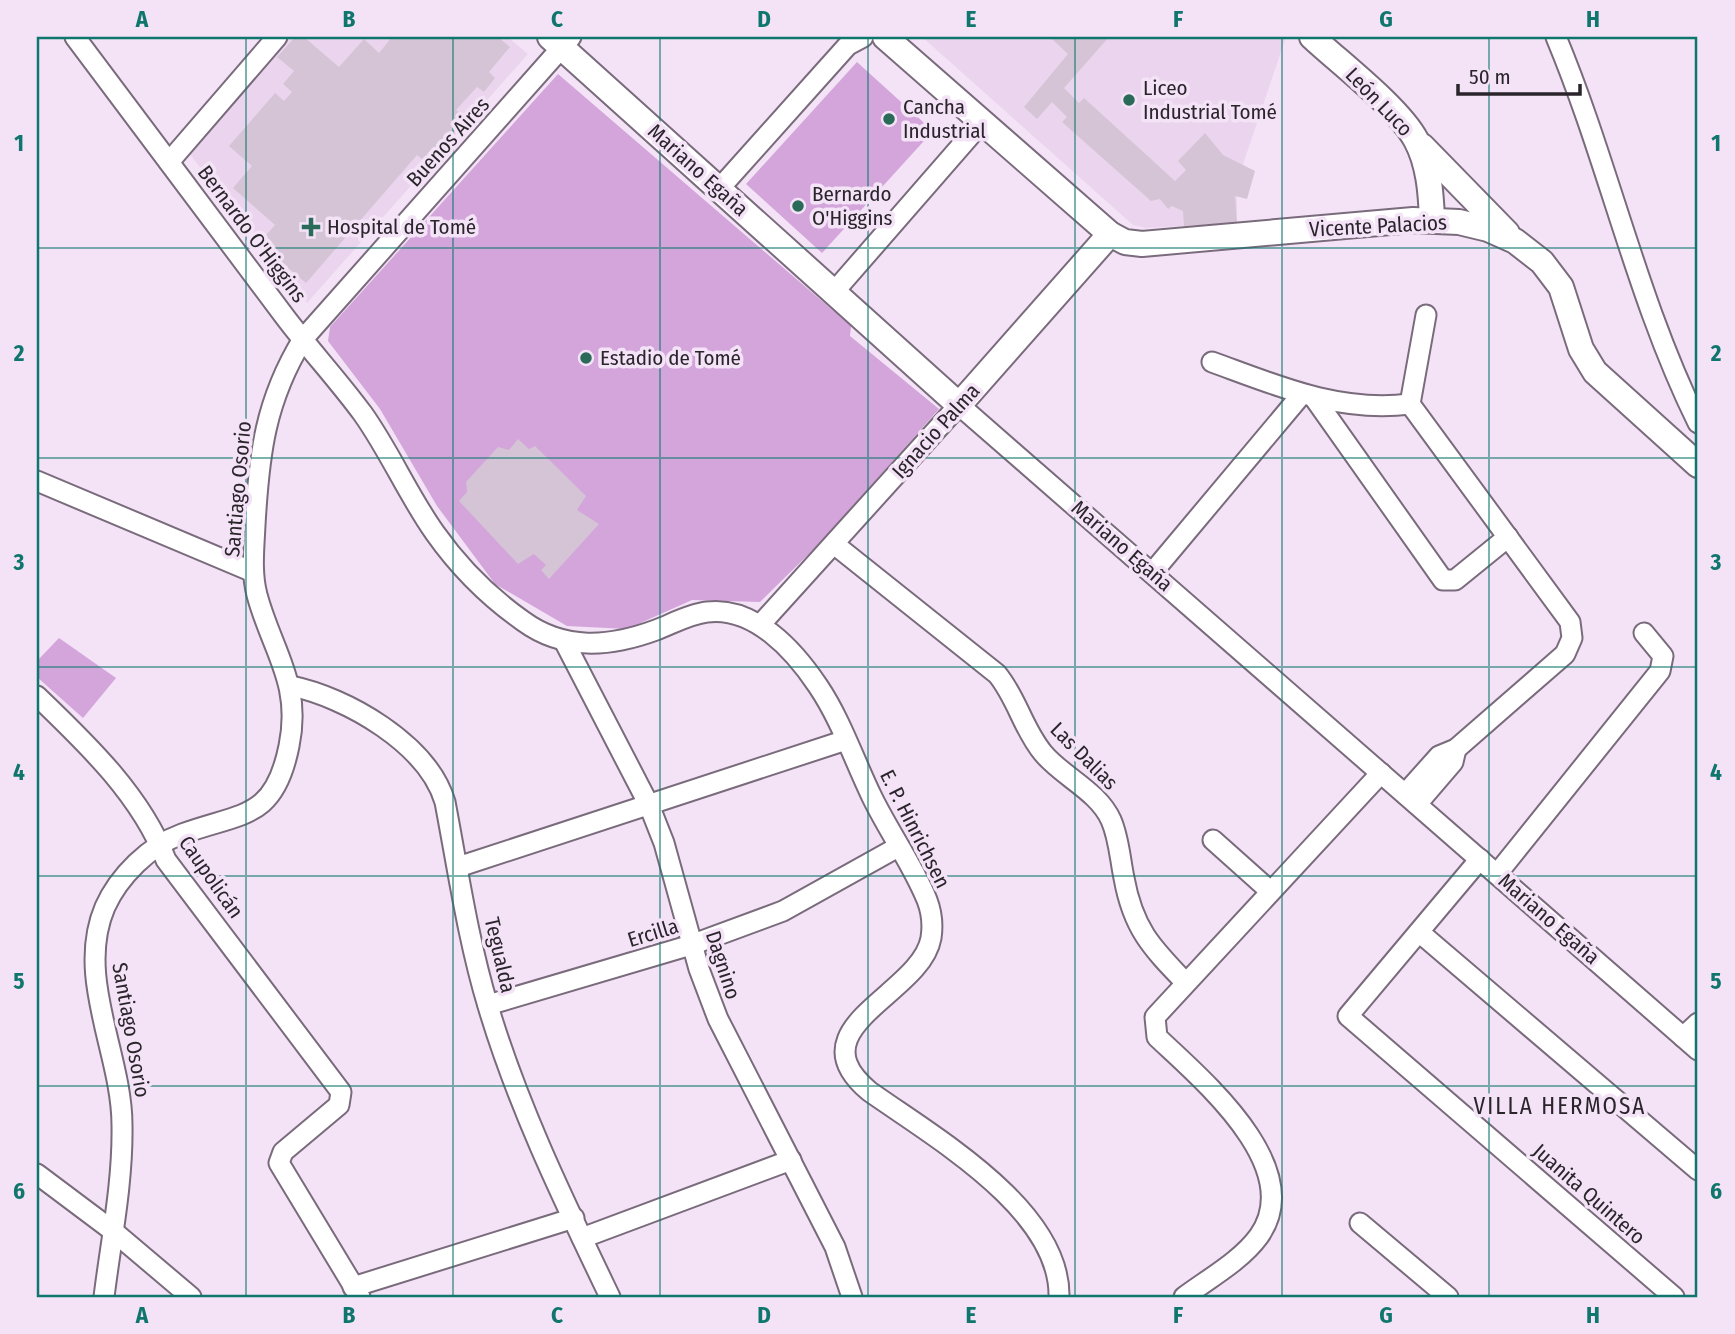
<svg xmlns="http://www.w3.org/2000/svg" width="1735" height="1334" font-family="'Fira Sans Condensed',sans-serif">
<style>
.built{fill:#ebd5ee}
.green{fill:#d3a5db}
.building{fill:#d4c4d6}
.lines{fill:none;stroke-linecap:round;stroke-linejoin:round}
.minor-casing{stroke:#7a6b7c;stroke-width:23}
.major-casing{stroke:#7a6b7c;stroke-width:28}
.minor{stroke:#fff;stroke-width:19}
.major{stroke:#fff;stroke-width:24}
.grid{fill:none;stroke:#0f766e;stroke-width:2;stroke-opacity:0.55}
.poi-dot{fill:#2a6a58;stroke:#f4e3f7;stroke-width:2.5}
.labels{text-anchor:middle;stroke-width:7;stroke-linejoin:round;paint-order:stroke}
.poi-label{font-size:21px;fill:#2a242b;stroke:#f4e3f7;text-anchor:start}
.street-label{font-size:21px;fill:#2a242b;stroke:#f4e3f7}
.neighbourhood-label{font-size:23px;letter-spacing:2px;fill:#2a242b;stroke:#f4e3f7}
.neatline{fill:none;stroke:#0f766e;stroke-width:2.5}
.grid-label{font-size:23px;text-anchor:middle;font-weight:bold;fill:#0f766e}
</style>
<rect width="100%" height="100%" fill="#f4e3f7"/>
<g class="built">
<path d="M289,37H508L528,54L307,303L188,152Z"/>
<path d="M922,37H1286L1237,182V223L1146,228L1133,225Z"/>
</g>
<g class="green">
<path d="M857,62L933,131L822,253L746,184Z"/>
<path d="M558,74L851,326L850,336L939,409L822,541L760,602L692,600L627,629L567,626L495,584L437,506L380,409L328,341L330,327Z"/>
<path d="M59,638L116,678L83,718L37,677V661Z"/>
</g>
<g class="building">
<path d="M295,37H304L339,67L364,39L379,53L392,37H498L510,47L489,72L495,78L484,92L477,87L456,110L467,119L428,164L417,155L306,283L259,243L275,225L233,188L252,166L229,146L275,93L284,101L292,92L283,84L294,71L277,57Z"/>
<path d="M1050,37H1109L1064,88L1079,103L1084,98L1175,181L1186,170L1178,161L1205,133L1223,155L1255,171L1247,199L1235,196L1237,223L1184,226L1183,211L1172,206L1168,209L1160,199L1151,201L1062,122L1067,117L1052,102L1037,119L1024,107L1068,54Z"/>
<path d="M518,439L529,449L535,446L586,496L577,510L599,524L549,579L541,570L546,565L534,554L518,564L459,501L467,492L466,482L498,447L509,450Z"/>
</g>
<g class="lines">
<defs>
<g id="minor">
<path d="M75,37C145,130 215,224 285,317C310,350 338,380 363,414C390,452 408,495 435,533C459,567 489,597 523,621C564,651 610,647 656,630C672,624 689,614 707,612C754,606 794,650 818,686C841,720 854,760 872,797C889,832 913,865 927,900C932,913 933,925 931,938C921,995 793,1027 869,1091C932,1136 1061,1209 1059,1297"/>
<path d="M1556,37C1609,164 1637,300 1698,423"/>
<path d="M169,162L277,37"/>
<path d="M719,189L848,45L863,37"/>
<path d="M833,293L982,122"/>
<path d="M1212,362C1278,386 1339,413 1410,404"/>
<path d="M1315,399L1443,580H1455L1508,537"/>
<path d="M37,481L253,572"/>
<path d="M834,544L997,674C1017,698 1023,729 1043,753C1063,777 1098,791 1111,820C1119,838 1120,859 1124,878C1133,928 1151,947 1185,982"/>
<path d="M1152,573L1302,394"/>
<path d="M760,625L959,405L1698,1050"/>
<path d="M564,641L649,805L664,843L699,969L718,1019L835,1247L852,1297"/>
<path d="M291,686C346,697 428,744 445,802C458,870 468,940 488,1006C518,1107 565,1203 610,1297"/>
<path d="M37,696C86,743 141,795 166,860L341,1092L339,1105L283,1152L279,1163L360,1297"/>
<path d="M1405,794L1439,756L1456,749L1565,654L1572,638L1570,622L1410,404L1426,315"/>
<path d="M1417,804L1453,762L1456,749"/>
<path d="M1213,840L1270,891"/>
<path d="M1480,859L1348,1016L1674,1297"/>
<path d="M458,867L846,740"/>
<path d="M1497,874L1660,671L1663,656L1644,633"/>
<path d="M1419,932L1698,1170"/>
<path d="M488,1005L691,945L783,911L898,847"/>
<path d="M1683,1037L1698,1023"/>
<path d="M37,1174L113,1231L191,1297"/>
<path d="M1360,1223L1448,1297"/>
<path d="M582,1238L791,1160"/>
<path d="M353,1287L574,1218"/>
<path d="M104,1297C111,1240 123,1183 122,1125C122,1054 75,977 105,907C119,876 149,846 182,834C241,812 274,821 289,746C302,683 272,651 257,595C251,572 254,548 255,525C259,454 265,401 303,339L571,37"/>
<path d="M1184,1297C1208,1279 1241,1261 1259,1236C1308,1167 1200,1078 1157,1037L1155,1017L1381,773"/>
</g>
<g id="major">
<path d="M550,37L959,405L1110,234"/>
<path d="M885,37L1110,234L1125,242L1142,244L1413,220L1459,222L1488,229L1515,241L1542,262L1561,287L1581,349L1595,372L1698,465"/>
<path d="M1312,37C1340,63 1399,108 1416,140C1429,164 1431,193 1432,220"/>
<path d="M1422,146L1507,233"/>
</g>
</defs>
<use href="#minor" class="minor-casing"/>
<use href="#major" class="major-casing"/>
<use href="#minor" class="minor"/>
<use href="#major" class="major"/>
</g>
<path class="grid" d="M246,37V1297M453,37V1297M660,37V1297M868,37V1297M1075,37V1297M1282,37V1297M1489,37V1297M37,248H1698M37,458H1698M37,667H1698M37,876H1698M37,1086H1698"/>
<g class="poi-dot">
<circle cx="1129" cy="100" r="7"/>
<circle cx="889" cy="119" r="7"/>
<circle cx="798" cy="206" r="7"/>
<path d="M307.5 216.5h7v7h7v7h-7v7h-7v-7h-7v-7h7z"/>
<circle cx="586" cy="358" r="7"/>
</g>
<g class="labels">
<g class="poi-label">
<text x="1143" y="95">Liceo<tspan x="1143" dy="24">Industrial Tomé</tspan></text>
<text x="903" y="114">Cancha<tspan x="903" dy="24">Industrial</tspan></text>
<text x="812" y="201">Bernardo<tspan x="812" dy="24">O'Higgins</tspan></text>
<text x="327" y="234">Hospital de Tomé</text>
<text x="600" y="365">Estadio de Tomé</text>
</g>
<g class="street-label">
<text transform="translate(1379 102) rotate(46)" y="7">León Luco</text>
<text transform="translate(448 142) rotate(-48)" y="7">Buenos Aires</text>
<text transform="translate(698 170) rotate(42)" y="7">Mariano Egaña</text>
<text transform="translate(1378 226) rotate(-3)" y="7">Vicente Palacios</text>
<text transform="translate(252 234) rotate(53)" y="7">Bernardo O'Higgins</text>
<text transform="translate(936 431) rotate(-48)" y="7">Ignacio Palma</text>
<text transform="translate(238 489) rotate(-85)" y="7">Santiago Osorio</text>
<text transform="translate(1122 546) rotate(41)" y="7">Mariano Egaña</text>
<text transform="translate(1084 756) rotate(45)" y="7">Las Dalias</text>
<text transform="translate(915 829) rotate(63)" y="7">E. P. Hinrichsen</text>
<text transform="translate(211 877) rotate(55)" y="7">Caupolicán</text>
<text transform="translate(1549 919) rotate(41)" y="7">Mariano Egaña</text>
<text transform="translate(653 933) rotate(-17)" y="7">Ercilla</text>
<text transform="translate(500 955) rotate(77)" y="7">Tegualda</text>
<text transform="translate(723 965) rotate(72)" y="7">Dagnino</text>
<text transform="translate(131 1030) rotate(80)" y="7">Santiago Osorio</text>
<text transform="translate(1589 1194) rotate(41)" y="7">Juanita Quintero</text>
</g>
<g class="neighbourhood-label">
<text x="1560" y="1114">VILLA HERMOSA</text>
</g>
</g>
<rect width="1735" height="1334" fill="none" stroke="#f4e3f7" stroke-width="77"/>
<path d="M1458 84v10h122v-10" fill="none" stroke="#2a242b" stroke-width="3.5"/>
<text x="1469" y="84" font-size="21" fill="#2a242b" stroke="#f4e3f7" stroke-width="5" paint-order="stroke">50 m</text>
<rect x="38" y="38" width="1658" height="1258" class="neatline"/>
<g class="grid-label">
<text x="142" y="27">A</text>
<text x="349" y="27">B</text>
<text x="557" y="27">C</text>
<text x="764" y="27">D</text>
<text x="971" y="27">E</text>
<text x="1178" y="27">F</text>
<text x="1386" y="27">G</text>
<text x="1593" y="27">H</text>
<text x="19" y="151">1</text>
<text x="1716" y="151">1</text>
<text x="19" y="361">2</text>
<text x="1716" y="361">2</text>
<text x="19" y="570">3</text>
<text x="1716" y="570">3</text>
<text x="19" y="780">4</text>
<text x="1716" y="780">4</text>
<text x="19" y="989">5</text>
<text x="1716" y="989">5</text>
<text x="19" y="1199">6</text>
<text x="1716" y="1199">6</text>
<text x="142" y="1323">A</text>
<text x="349" y="1323">B</text>
<text x="557" y="1323">C</text>
<text x="764" y="1323">D</text>
<text x="971" y="1323">E</text>
<text x="1178" y="1323">F</text>
<text x="1386" y="1323">G</text>
<text x="1593" y="1323">H</text>
</g>
</svg>
